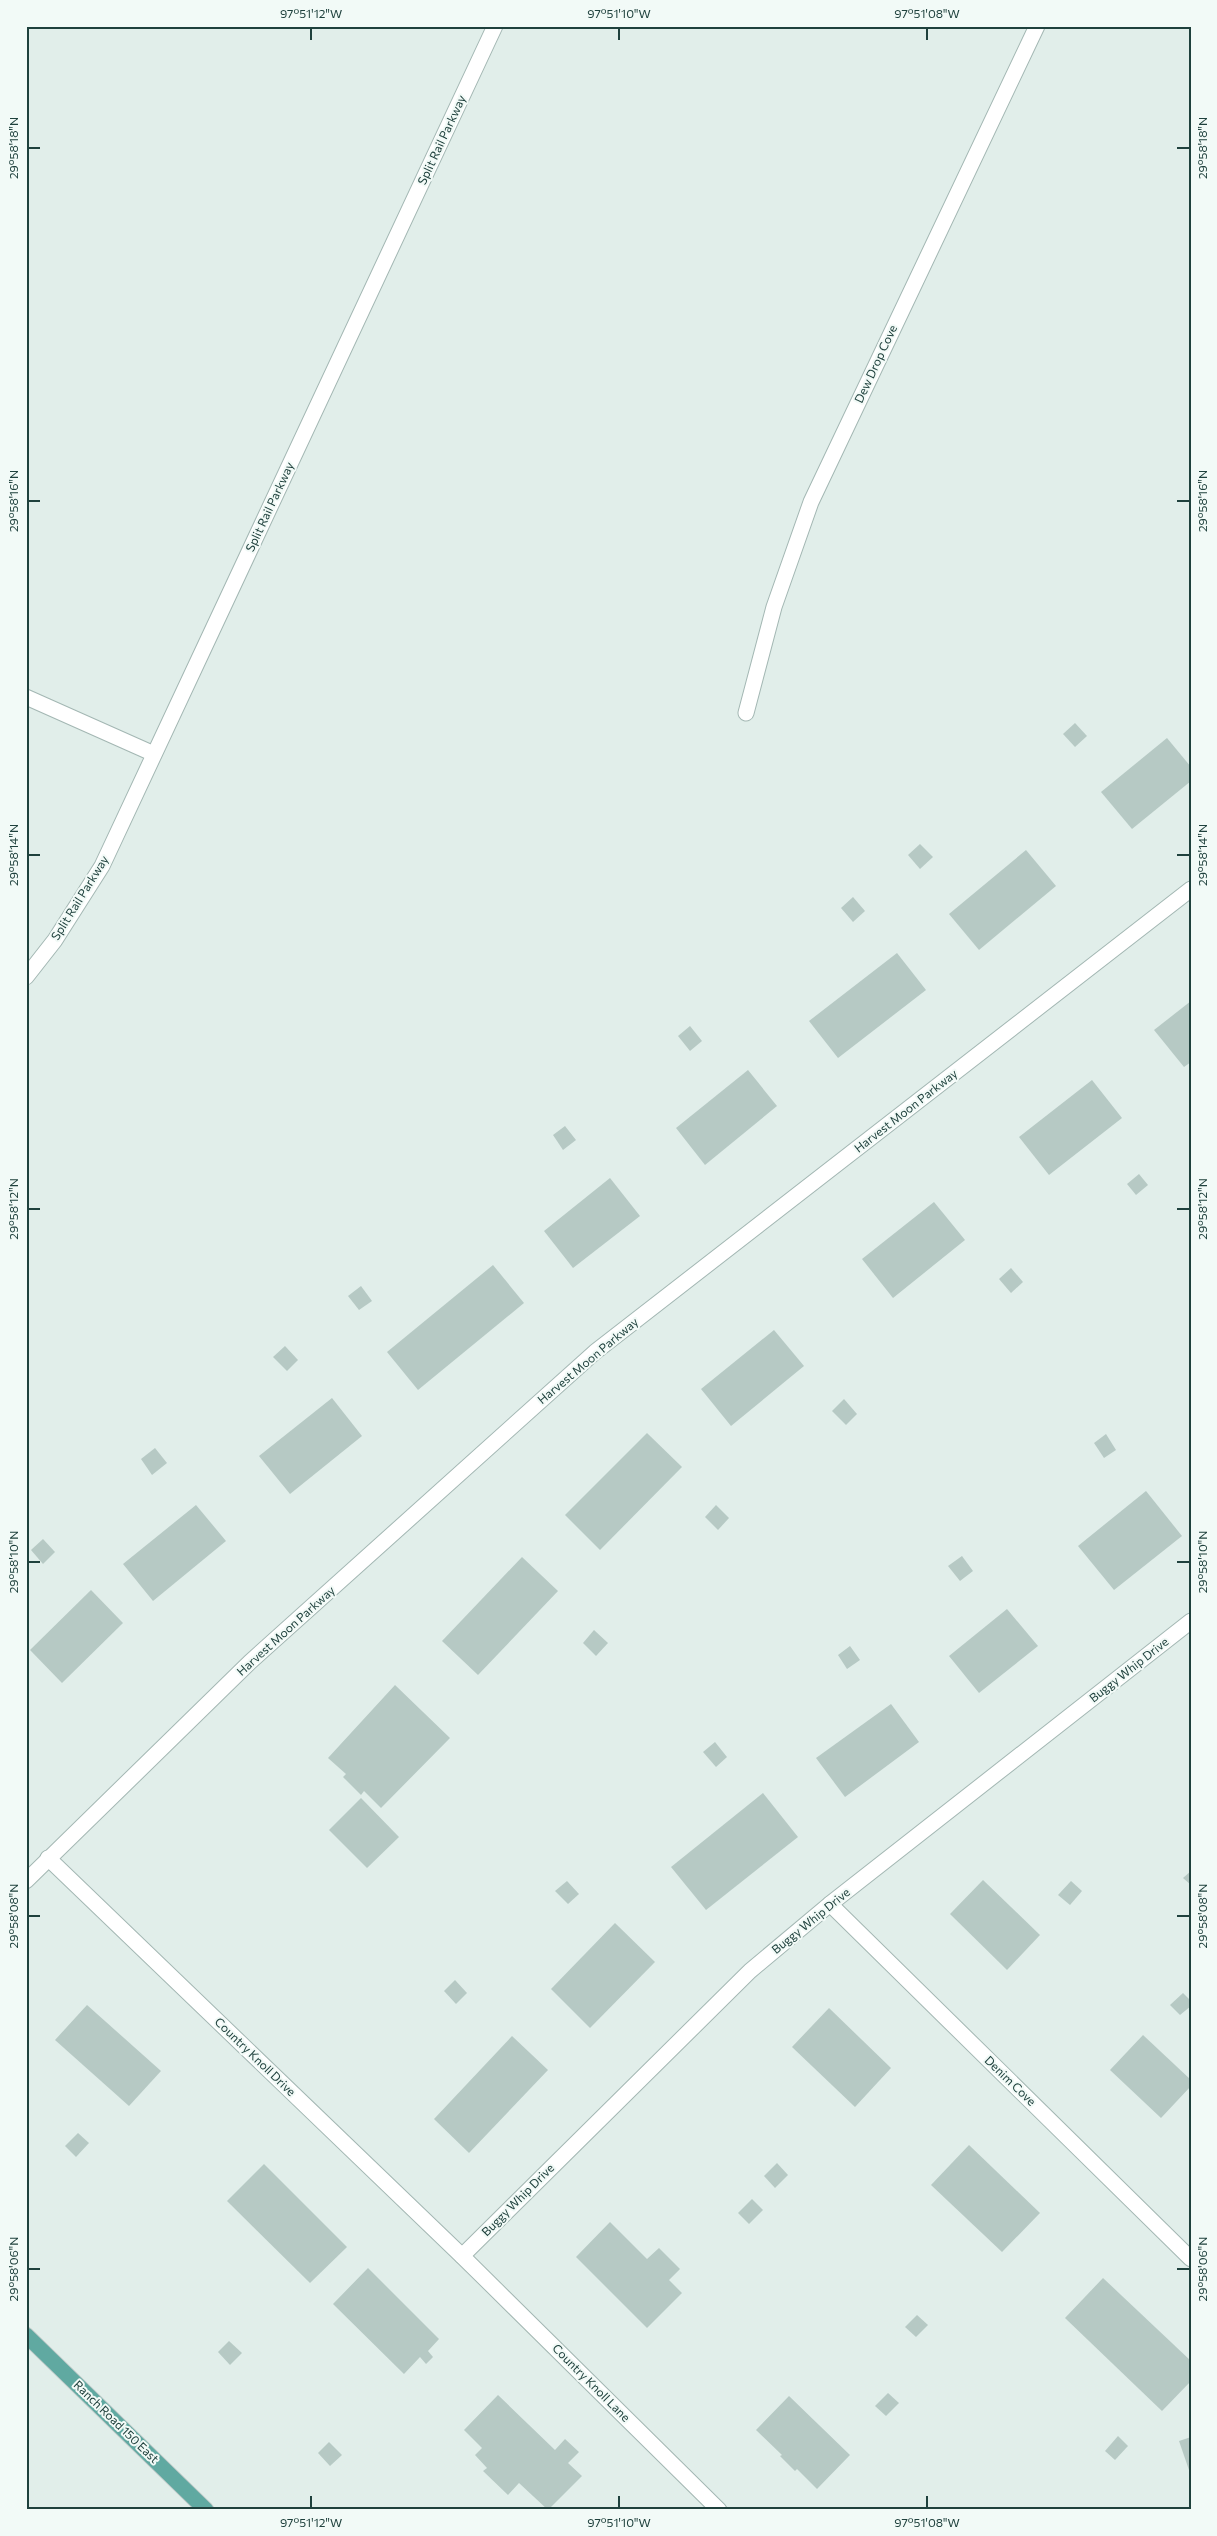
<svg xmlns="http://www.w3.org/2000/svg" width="1217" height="2536" font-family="Commissioner,sans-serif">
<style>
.building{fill:#b6c9c4}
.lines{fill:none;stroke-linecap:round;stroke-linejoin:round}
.minor-casing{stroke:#a3b7b3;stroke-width:17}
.major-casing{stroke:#c0cac9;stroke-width:17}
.minor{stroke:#fff;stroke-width:15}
.major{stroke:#60a9a1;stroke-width:15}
.ticks{fill:none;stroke:#1f413d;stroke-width:2}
.labels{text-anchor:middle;stroke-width:4;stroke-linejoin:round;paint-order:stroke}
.street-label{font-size:12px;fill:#1f413d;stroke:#f2faf7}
.neatline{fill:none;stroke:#1f413d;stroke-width:2}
.ticks-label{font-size:12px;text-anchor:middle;fill:#1f413d}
</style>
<rect width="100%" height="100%" fill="#e1eeea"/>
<g class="building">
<path d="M1075,723L1087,736L1075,747L1063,734Z"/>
<path d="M1167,738L1191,767V781L1132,829L1101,792Z"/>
<path d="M920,844L933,857L920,869L908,855Z"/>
<path d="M1026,850L1056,886L979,950L949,914Z"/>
<path d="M853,897L865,911L853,922L841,908Z"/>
<path d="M897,953L926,990L838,1058L809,1021Z"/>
<path d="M1191,1001V1062L1184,1067L1154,1030Z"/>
<path d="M690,1026L702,1041L690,1051L678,1036Z"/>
<path d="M748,1070L777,1106L705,1165L676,1128Z"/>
<path d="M1092,1080L1122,1118L1049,1175L1019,1137Z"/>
<path d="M565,1126L576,1140L563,1150L553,1135Z"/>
<path d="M1139,1174L1148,1185L1136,1195L1127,1184Z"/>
<path d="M610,1178L640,1216L573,1268L544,1231Z"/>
<path d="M934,1202L965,1240L893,1298L862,1259Z"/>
<path d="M493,1265L524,1303L418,1390L387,1352Z"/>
<path d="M1011,1268L1023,1282L1011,1293L999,1279Z"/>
<path d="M361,1286L372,1301L359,1310L348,1296Z"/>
<path d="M774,1330L804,1366L731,1426L701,1389Z"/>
<path d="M285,1346L298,1360L287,1371L273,1357Z"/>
<path d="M332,1398L362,1436L290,1494L259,1456Z"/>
<path d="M844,1399L857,1414L846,1425L832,1411Z"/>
<path d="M647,1433L682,1467L600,1550L565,1515Z"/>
<path d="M1106,1434L1116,1450L1104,1458L1094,1443Z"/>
<path d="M155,1448L167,1463L152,1475L141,1459Z"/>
<path d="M1146,1491L1182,1536L1114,1590L1078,1546Z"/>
<path d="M196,1505L226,1541L153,1601L123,1564Z"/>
<path d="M716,1505L729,1518L718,1530L705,1517Z"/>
<path d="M43,1539L55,1552L43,1564L31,1550Z"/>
<path d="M962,1556L973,1571L960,1581L948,1566Z"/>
<path d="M522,1557L558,1591L478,1675L442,1641Z"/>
<path d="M91,1590L123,1623L62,1683L30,1650Z"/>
<path d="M1007,1609L1038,1646L979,1693L949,1656Z"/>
<path d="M594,1630L608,1643L596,1656L583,1643Z"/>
<path d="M850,1646L860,1660L847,1669L838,1655Z"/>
<path d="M395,1685L450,1738L381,1808L364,1791L361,1795L343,1777L346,1774L328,1758Z"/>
<path d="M891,1704L919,1742L845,1797L816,1758Z"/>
<path d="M715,1742L727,1757L716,1767L703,1752Z"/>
<path d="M763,1793L798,1837L706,1910L671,1867Z"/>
<path d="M361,1798L399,1837L367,1868L329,1830Z"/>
<path d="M1191,1871V1885L1183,1878Z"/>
<path d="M983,1880L1040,1935L1007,1970L950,1914Z"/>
<path d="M567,1881L579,1894L568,1904L555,1891Z"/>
<path d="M1071,1881L1082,1891L1070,1905L1058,1895Z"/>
<path d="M615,1923L655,1962L590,2028L551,1989Z"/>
<path d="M455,1980L467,1993L456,2004L444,1991Z"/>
<path d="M1183,1993L1191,2001V2006L1180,2015L1170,2005Z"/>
<path d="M87,2005L161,2071L129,2106L55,2040Z"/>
<path d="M829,2008L891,2068L855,2107L792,2047Z"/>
<path d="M1143,2035L1191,2080V2086L1161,2118L1110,2070Z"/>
<path d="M512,2036L548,2070L469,2153L434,2119Z"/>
<path d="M78,2133L89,2143L76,2157L65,2146Z"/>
<path d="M969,2145L1040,2213L1002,2252L931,2185Z"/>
<path d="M777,2163L788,2175L775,2188L764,2176Z"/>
<path d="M264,2164L347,2247L310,2283L227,2201Z"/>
<path d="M752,2199L763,2210L749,2224L738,2213Z"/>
<path d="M610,2222L647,2259L659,2248L680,2269L669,2280L682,2293L647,2328L576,2257Z"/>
<path d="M368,2268L439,2339L428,2351L433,2357L426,2364L420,2357L404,2374L333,2304Z"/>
<path d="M1103,2278L1191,2361V2381L1162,2411L1065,2318Z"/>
<path d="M917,2315L928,2325L916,2337L905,2327Z"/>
<path d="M229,2341L242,2353L230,2365L218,2352Z"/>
<path d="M888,2393L899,2403L886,2416L875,2406Z"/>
<path d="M498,2395L555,2450L565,2439L579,2452L568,2463L582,2476L548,2510L519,2483L508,2495L483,2471L487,2468L475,2455L482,2448L464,2430Z"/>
<path d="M789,2396L850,2455L817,2489L797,2469L795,2471L780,2456L782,2455L756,2430Z"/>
<path d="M1118,2436L1128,2446L1115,2460L1105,2451Z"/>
<path d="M1191,2437V2473H1190L1179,2441Z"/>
<path d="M329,2442L342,2455L330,2466L318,2453Z"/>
</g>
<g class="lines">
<defs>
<g id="minor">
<path d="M26,697L154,754"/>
<path d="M746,713L774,607L811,502L1037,26"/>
<path d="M26,977L55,940L102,866L495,26"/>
<path d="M48,1858L462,2256L719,2510"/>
<path d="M26,1881L250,1662L595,1352L1191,889"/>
<path d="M830,1904L1191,2259"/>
<path d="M462,2256L750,1971L830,1904L1191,1621"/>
</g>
<path id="major" d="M26,2335L206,2510"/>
</defs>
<use href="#minor" class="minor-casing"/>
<use href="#major" class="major-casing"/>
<use href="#minor" class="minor"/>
<use href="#major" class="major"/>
</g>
<path class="ticks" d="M311,28V40M619,28V40M927,28V40M28,148H40M1177,148H1190M28,501H40M1177,501H1190M28,855H40M1177,855H1190M28,1209H40M1177,1209H1190M28,1562H40M1177,1562H1190M28,1916H40M1177,1916H1190M28,2269H40M1177,2269H1190M311,2496V2508M619,2496V2508M927,2496V2508"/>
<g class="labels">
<g class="street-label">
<text transform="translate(442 140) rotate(-65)" y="4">Split Rail Parkway</text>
<text transform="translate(876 364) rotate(-65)" y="4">Dew Drop Cove</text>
<text transform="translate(270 507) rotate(-65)" y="4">Split Rail Parkway</text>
<text transform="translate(80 898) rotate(-58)" y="4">Split Rail Parkway</text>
<text transform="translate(906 1111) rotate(-38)" y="4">Harvest Moon Parkway</text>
<text transform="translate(588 1361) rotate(-40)" y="4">Harvest Moon Parkway</text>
<text transform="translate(286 1631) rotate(-42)" y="4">Harvest Moon Parkway</text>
<text transform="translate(1129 1670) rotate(-38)" y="4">Buggy Whip Drive</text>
<text transform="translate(811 1921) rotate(-39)" y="4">Buggy Whip Drive</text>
<text transform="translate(255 2057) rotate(44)" y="4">Country Knoll Drive</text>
<text transform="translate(1010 2081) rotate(44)" y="4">Denim Cove</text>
<text transform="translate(518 2200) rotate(-45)" y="4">Buggy Whip Drive</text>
<text transform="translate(591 2383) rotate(45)" y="4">Country Knoll Lane</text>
<text transform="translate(116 2422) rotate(44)" y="4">Ranch Road 150 East</text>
</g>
</g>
<rect width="1217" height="2536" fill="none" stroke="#f2faf7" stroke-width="55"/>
<rect x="28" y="28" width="1162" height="2480" class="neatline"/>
<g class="ticks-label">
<text x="311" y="18">97°51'12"W</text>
<text x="619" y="18">97°51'10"W</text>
<text x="927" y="18">97°51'08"W</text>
<text transform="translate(14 148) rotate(-90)" y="4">29°58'18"N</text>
<text transform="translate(1203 148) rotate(-90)" y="4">29°58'18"N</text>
<text transform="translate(14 501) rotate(-90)" y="4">29°58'16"N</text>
<text transform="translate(1203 501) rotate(-90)" y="4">29°58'16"N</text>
<text transform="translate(14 855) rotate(-90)" y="4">29°58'14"N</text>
<text transform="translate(1203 855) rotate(-90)" y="4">29°58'14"N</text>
<text transform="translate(14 1209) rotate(-90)" y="4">29°58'12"N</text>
<text transform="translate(1203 1209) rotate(-90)" y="4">29°58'12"N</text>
<text transform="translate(14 1562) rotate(-90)" y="4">29°58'10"N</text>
<text transform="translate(1203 1562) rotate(-90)" y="4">29°58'10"N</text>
<text transform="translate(14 1916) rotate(-90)" y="4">29°58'08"N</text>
<text transform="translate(1203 1916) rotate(-90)" y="4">29°58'08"N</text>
<text transform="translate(14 2269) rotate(-90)" y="4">29°58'06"N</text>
<text transform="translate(1203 2269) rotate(-90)" y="4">29°58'06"N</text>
<text x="311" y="2527">97°51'12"W</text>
<text x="619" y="2527">97°51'10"W</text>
<text x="927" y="2527">97°51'08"W</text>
</g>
</svg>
